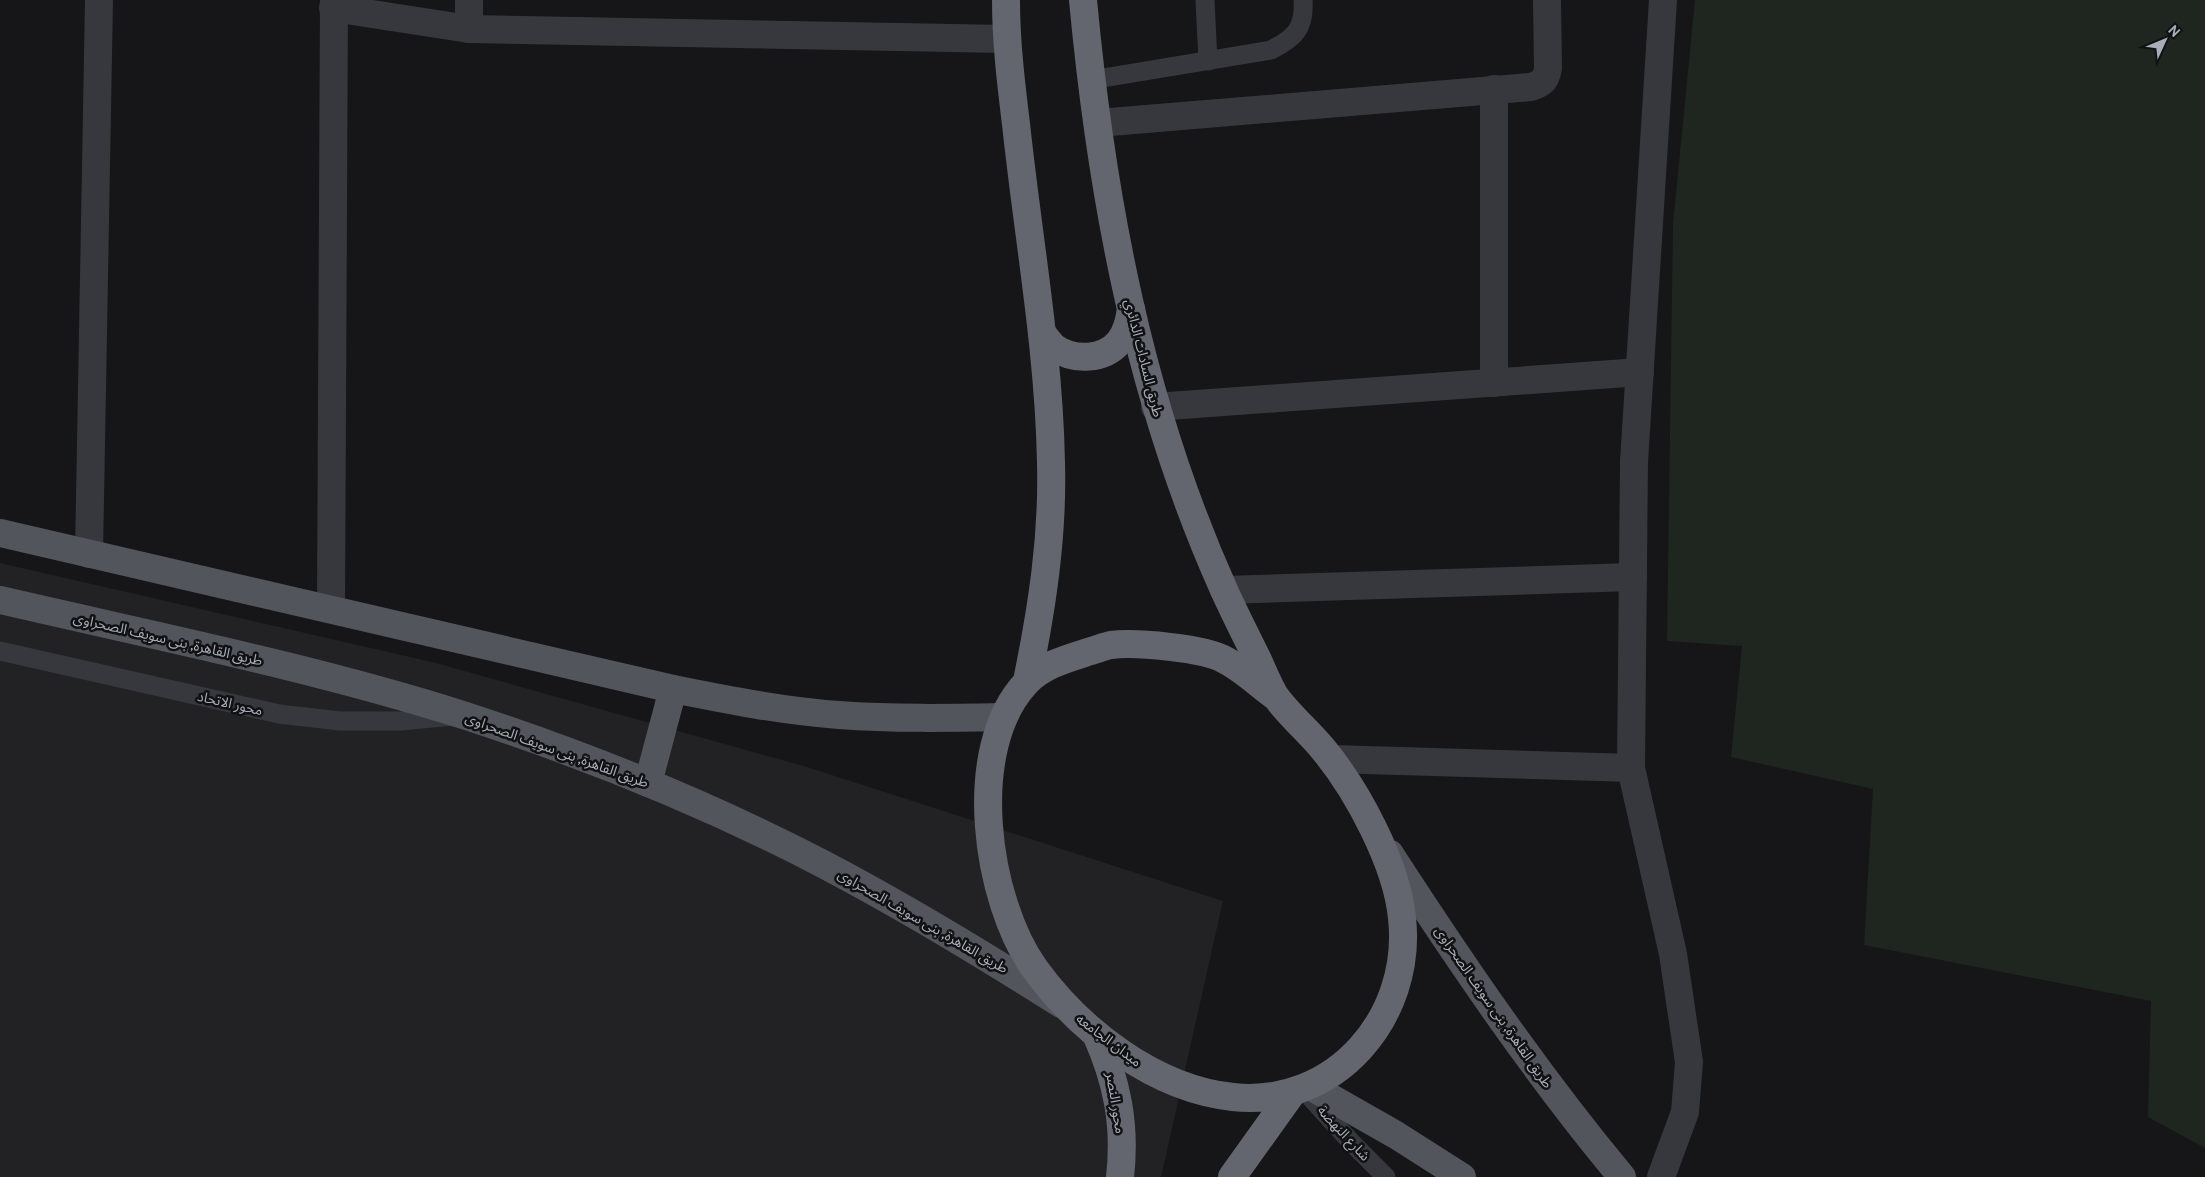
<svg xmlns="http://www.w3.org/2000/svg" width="2205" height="1177" font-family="Overpass,'Noto Sans Arabic',sans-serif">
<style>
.built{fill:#222225}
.green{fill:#1e261f}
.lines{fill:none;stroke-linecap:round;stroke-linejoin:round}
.lane{stroke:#37383d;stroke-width:19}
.street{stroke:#37383d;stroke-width:28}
.primary{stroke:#53555c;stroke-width:28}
.highway{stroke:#63666e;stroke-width:28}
.labels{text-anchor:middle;stroke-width:5;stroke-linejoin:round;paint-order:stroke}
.street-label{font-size:14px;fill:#a8adb8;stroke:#111113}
</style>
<rect width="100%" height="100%" fill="#161618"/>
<path class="built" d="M0,563L436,663L807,767L1223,901L1161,1177H0Z"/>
<path class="green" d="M1695,0H2205V1148L2148,1117L2151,1001L1864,945L1873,789L1731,757L1742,646L1667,641L1673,224Z"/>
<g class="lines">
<g class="lane">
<path d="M1205,0L1208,61"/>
<path d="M1091,80L1271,50C1295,38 1305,28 1303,0"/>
<path d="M0,651L279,714L340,721H401L453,716"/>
<path d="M1303,1089L1351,1142L1386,1177"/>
</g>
<g class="street">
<path d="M333,8L469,29L1006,39"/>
<path d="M469,29V0"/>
<path d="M1494,89V383"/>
<path d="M1098,123L1531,87C1543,83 1546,80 1548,68L1547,0"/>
<path d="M1155,407L1640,372"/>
<path d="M89,554L99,0"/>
<path d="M1224,590L1633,577"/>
<path d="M331,609L334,0"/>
<path d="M1332,759L1631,768"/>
<path d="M1661,1177L1685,1112L1689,1062L1673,954L1631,768L1634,462L1663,0"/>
</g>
<g class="primary">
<path d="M0,533L673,689C728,700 783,711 839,715C894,719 948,718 1003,717"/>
<path d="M0,600C155,636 311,667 463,715C586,755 708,804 823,864C905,907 984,955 1061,1004"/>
<path d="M648,783L673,689"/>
<path d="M1390,854C1462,965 1537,1075 1622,1177"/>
<path d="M1310,1086L1396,1135L1462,1177"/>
</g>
<g class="highway">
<path d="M1006,0C1006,42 1011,83 1016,124C1028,237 1049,350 1051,463C1053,537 1042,608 1027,681"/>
<path d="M1083,0C1102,203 1140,403 1224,590C1234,612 1245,634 1256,656C1262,668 1267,682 1274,694C1285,711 1309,732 1323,749C1357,790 1397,864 1402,918C1413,1017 1335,1108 1233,1097C1155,1089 1080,1031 1035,969C986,901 964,749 1026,683C1042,665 1069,658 1091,651C1098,649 1105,646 1111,645C1135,642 1205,648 1225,660C1243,669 1259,685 1276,697"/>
<path d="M1042,333C1046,338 1050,344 1055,348C1074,361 1104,360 1119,342C1127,332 1129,321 1131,309"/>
<path d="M1096,1034C1117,1081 1126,1125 1120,1177"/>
<path d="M1232,1177L1292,1093"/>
</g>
</g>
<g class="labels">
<g class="street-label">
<text transform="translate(1144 358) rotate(76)" y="5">طريق السادات الدائري</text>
<text transform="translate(168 639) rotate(13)" y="5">طريق القاهرة, بنى سويف الصحراوى</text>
<text transform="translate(230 703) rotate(13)" y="5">محور الاتحاد</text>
<text transform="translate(557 750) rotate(20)" y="5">طريق القاهرة, بنى سويف الصحراوى</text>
<text transform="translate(923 921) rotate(30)" y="5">طريق القاهرة, بنى سويف الصحراوى</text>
<text transform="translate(1494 1007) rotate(55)" y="5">طريق القاهرة, بنى سويف الصحراوى</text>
<text transform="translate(1109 1040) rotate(37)" y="5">ميدان الجامعه</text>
<text transform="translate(1116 1103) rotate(81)" y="5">محور النصر</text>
<text transform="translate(1344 1133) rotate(47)" y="5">شارع النهضة</text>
</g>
</g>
<g transform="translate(2165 40) rotate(46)" stroke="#111113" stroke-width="4" paint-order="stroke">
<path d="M0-4L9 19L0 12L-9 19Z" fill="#a8adb8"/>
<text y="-8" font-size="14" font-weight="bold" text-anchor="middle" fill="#a8adb8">N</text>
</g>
</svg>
